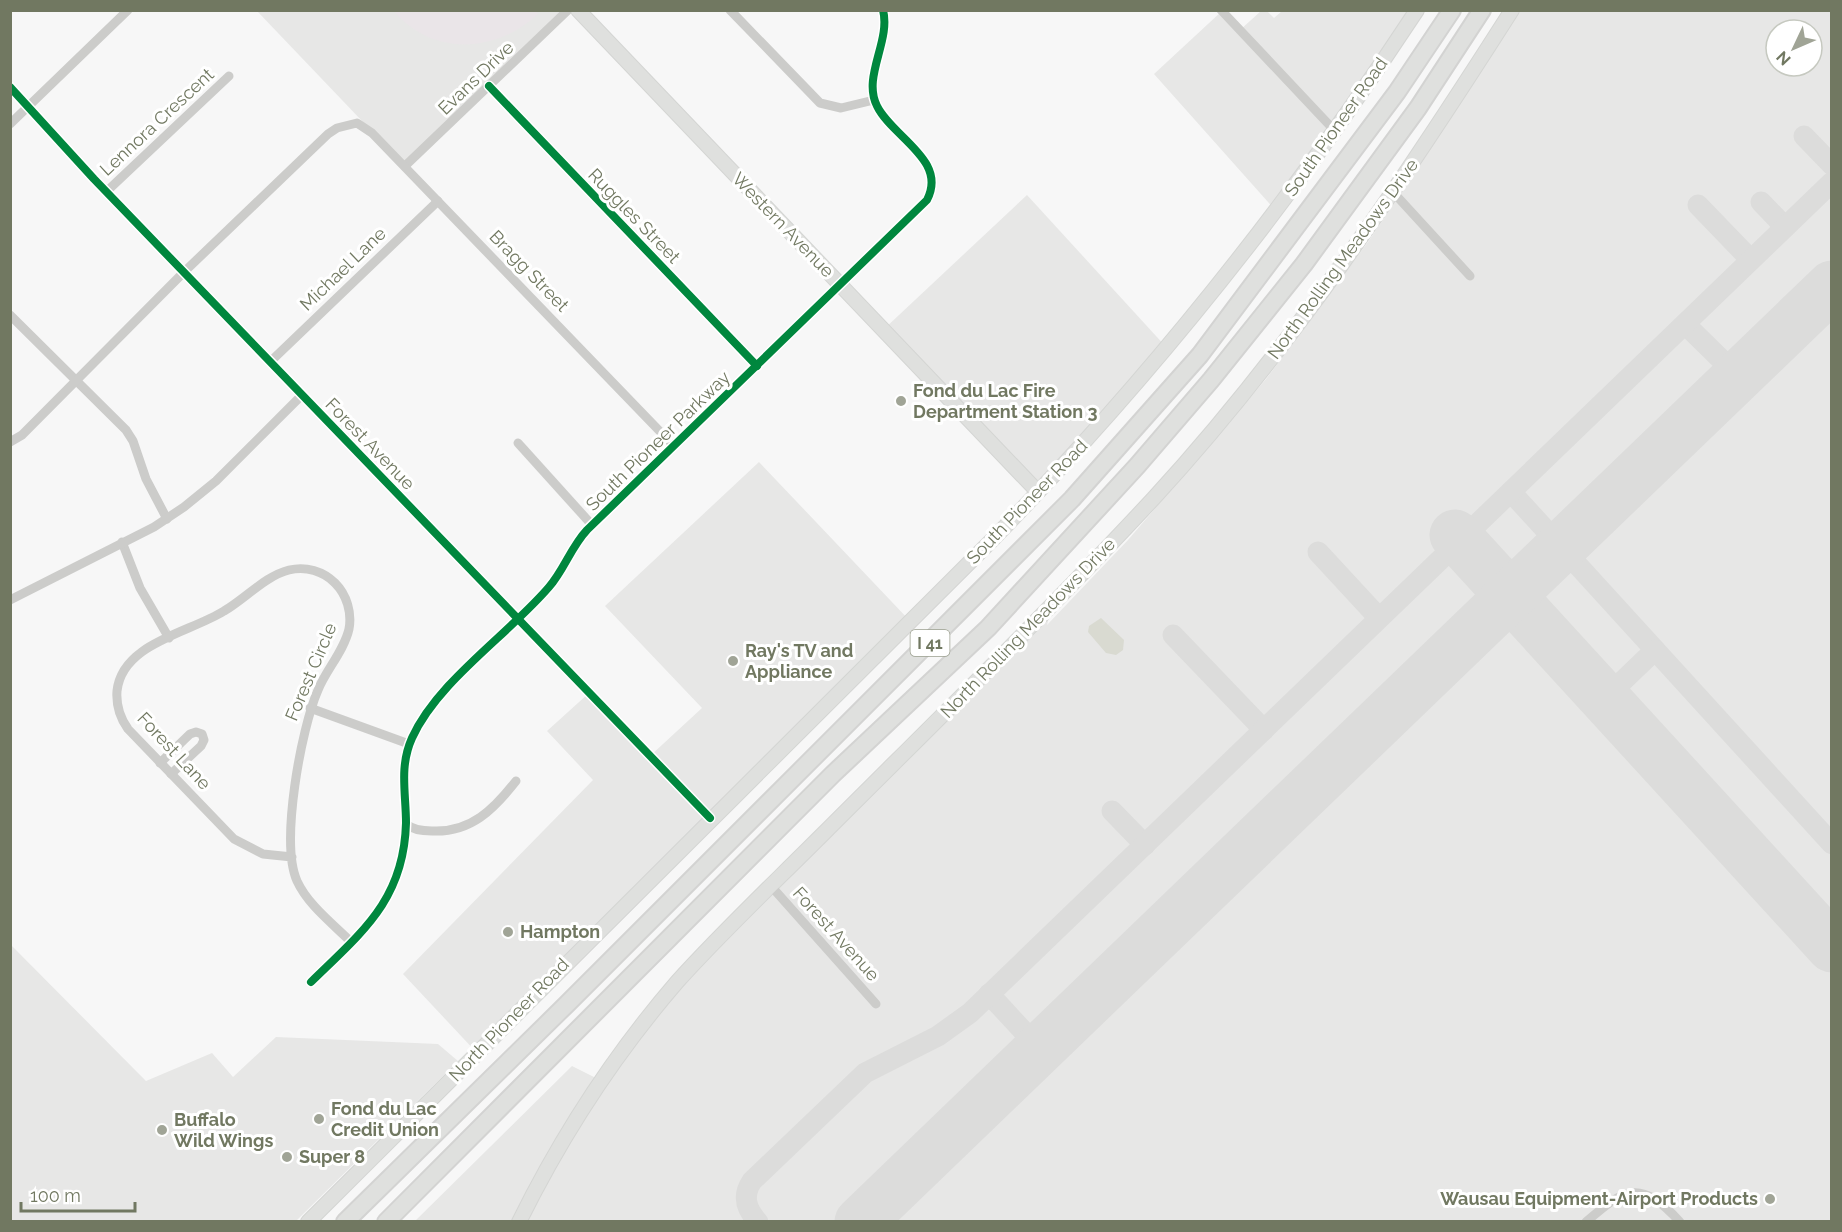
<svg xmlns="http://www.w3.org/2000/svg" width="1842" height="1232" font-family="Raleway,sans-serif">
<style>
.built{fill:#e7e7e6;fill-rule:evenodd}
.green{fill:#eae5e8}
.water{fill:#d9dad1}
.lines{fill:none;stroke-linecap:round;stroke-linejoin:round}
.taxiway{stroke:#dcdcdb;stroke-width:21}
.runway{stroke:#dcdcdb;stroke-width:51}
.secondary-casing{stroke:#d4d5d3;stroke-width:16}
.highway-casing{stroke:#d3d3d2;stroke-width:20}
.street{stroke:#ccccca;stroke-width:9}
.secondary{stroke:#dfe0de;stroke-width:14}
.highway{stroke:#dfe0de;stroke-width:16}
.cycleway-casing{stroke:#fff;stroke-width:11}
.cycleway{stroke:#00873e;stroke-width:8}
.poi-dot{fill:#a0a496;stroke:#fff;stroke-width:2}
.labels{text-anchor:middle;stroke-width:6;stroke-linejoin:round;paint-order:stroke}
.shield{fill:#fff;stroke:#9ca090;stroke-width:1.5}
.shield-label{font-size:16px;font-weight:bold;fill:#717861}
.street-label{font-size:18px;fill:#717861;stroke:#fff}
.poi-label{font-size:18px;font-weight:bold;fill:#717861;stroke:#fff;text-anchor:start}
</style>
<rect width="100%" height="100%" fill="#f7f7f7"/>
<g class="built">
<path d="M257,11H568L405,166Z"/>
<path d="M1222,11L1240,30L1261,11H1267L1274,18L1282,11H1417L1276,211L1154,74Z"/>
<path d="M1512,11H1831V1221L414,1222L572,1066L600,1080L639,1027L1052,605L1047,625L1128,540L1266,379L1368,242L1398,198L1393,192ZM1776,30H1812V66H1776Z"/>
<path d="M1027,195L1167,348L1038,492L883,330Z"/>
<path d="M759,462L910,621L477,1053L403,974L593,780L547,731L589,693L650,756L702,708L605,606Z"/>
<path d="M10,944L146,1081L212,1053L233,1077L276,1037L438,1044L458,1061L296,1221H11Z"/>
</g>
<path class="green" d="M535,10L538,14C497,53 432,57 394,11Z"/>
<path class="water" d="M1101,618L1124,640L1123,650L1116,655L1106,653L1088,632L1089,626Z"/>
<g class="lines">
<g class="taxiway">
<path d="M1804,136L1832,165"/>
<path d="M1761,202L1785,227"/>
<path d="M1698,205L1751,260"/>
<path d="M1685,324L1738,376"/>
<path d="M1511,492L1832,844"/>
<path d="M1318,552L1379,618"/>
<path d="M1173,635L1264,730"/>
<path d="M1605,698L1655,650"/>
<path d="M1112,811L1145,845"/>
<path d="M989,994L1040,1049"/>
<path d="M758,1222C746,1209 742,1196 752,1181L865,1073L938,1036L970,1013L1832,182"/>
</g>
<g class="runway">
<path d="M1455,535L1832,947"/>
<path d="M860,1222L1832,286"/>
</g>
<defs>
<g id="secondary">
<path d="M578,10L1038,492"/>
<path d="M308,1222L994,538C1152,376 1293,199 1417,10"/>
<path d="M519,1222C562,1135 614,1055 677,982C723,931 773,884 822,835C933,724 1046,614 1153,499C1290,350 1403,181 1512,10"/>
</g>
<g id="highway">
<path d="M345,1222L567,1004L1072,499L1200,355L1397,92L1452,10"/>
<path d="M386,1222L833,774L988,628L1137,466L1211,380L1304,264L1418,108L1482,10"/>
</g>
</defs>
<use href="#secondary" class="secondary-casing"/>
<use href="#highway" class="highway-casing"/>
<g class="street">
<path d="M730,10L820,103L841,108L874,100"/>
<path d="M1221,10L1334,130"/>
<path d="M489,86L757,366"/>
<path d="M10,87L94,179L710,818"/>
<path d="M10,124L128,10"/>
<path d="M405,166L568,10"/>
<path d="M106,192L229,76"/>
<path d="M1393,192L1470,276"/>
<path d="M10,315L126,430L133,441L146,479L167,519"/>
<path d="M270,362L438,201"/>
<path d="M10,442L22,435L184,272L328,134L337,128L357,123L372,133L674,446"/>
<path d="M518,443L592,525"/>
<path d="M122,542L140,588L169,638"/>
<path d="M10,600L154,527L184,507L216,481L302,395"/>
<path d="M310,708L409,744"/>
<path d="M160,763L190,734L196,732L202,734L204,740L201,746L171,774"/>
<path d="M406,824C413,830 423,831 432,831C471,833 494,809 516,781"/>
<path d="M292,857L263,854L234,839L128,729C120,718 116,705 117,691C122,643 189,633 224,611C245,599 265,576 289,570C306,566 323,571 335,583C347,595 352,613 349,629C344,651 326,670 318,690C301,729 280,843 297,881C308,905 333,924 351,942"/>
<path d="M771,886L876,1004"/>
<path d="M311,982C362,932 404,900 406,823C406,793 399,767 412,738C438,681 508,635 549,587C564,570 571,547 587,530L927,200C948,160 892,137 877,106C862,77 891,41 883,10"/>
<path d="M1586,1222C1625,1188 1640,1178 1680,1222"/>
</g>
<use href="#secondary" class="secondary"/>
<use href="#highway" class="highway"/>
<defs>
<g id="cycleway">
<path d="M489,86L757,366"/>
<path d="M10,87L94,179L710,818"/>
<path d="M311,982C362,932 404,900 406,823C406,793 399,767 412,738C438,681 508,635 549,587C564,570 571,547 587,530L927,200C948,160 892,137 877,106C862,77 891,41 883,10"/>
</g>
</defs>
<use href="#cycleway" class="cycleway-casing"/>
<use href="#cycleway" class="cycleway"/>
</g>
<g class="poi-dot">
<circle cx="901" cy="401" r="6"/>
<circle cx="733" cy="661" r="6"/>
<circle cx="508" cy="932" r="6"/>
<circle cx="319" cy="1119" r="6"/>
<circle cx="162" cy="1130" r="6"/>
<circle cx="287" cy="1157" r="6"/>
<circle cx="1770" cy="1199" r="6"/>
</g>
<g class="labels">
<rect class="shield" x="910.5" y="630" width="39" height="26" rx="4.5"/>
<g class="shield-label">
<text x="930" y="649">I 41</text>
</g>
<g class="street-label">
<text transform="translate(476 78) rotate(-44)" y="6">Evans Drive</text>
<text transform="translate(157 122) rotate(-43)" y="6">Lennora Crescent</text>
<text transform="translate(1336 127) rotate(-55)" y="6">South Pioneer Road</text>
<text transform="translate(634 216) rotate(46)" y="6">Ruggles Street</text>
<text transform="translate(783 225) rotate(46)" y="6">Western Avenue</text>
<text transform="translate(1343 259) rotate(-54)" y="6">North Rolling Meadows Drive</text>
<text transform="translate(343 269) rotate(-44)" y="6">Michael Lane</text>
<text transform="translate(529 271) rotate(46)" y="6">Bragg Street</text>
<text transform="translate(658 441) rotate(-44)" y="6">South Pioneer Parkway</text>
<text transform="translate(370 444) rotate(46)" y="6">Forest Avenue</text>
<text transform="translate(1027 502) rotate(-46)" y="6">South Pioneer Road</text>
<text transform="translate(1028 628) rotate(-46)" y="6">North Rolling Meadows Drive</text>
<text transform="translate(311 672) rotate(-67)" y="6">Forest Circle</text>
<text transform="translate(174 751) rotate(47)" y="6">Forest Lane</text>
<text transform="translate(836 934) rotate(48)" y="6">Forest Avenue</text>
<text transform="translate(509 1020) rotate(-46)" y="6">North Pioneer Road</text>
</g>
<g class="poi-label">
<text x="913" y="397">Fond du Lac Fire<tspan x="913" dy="21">Department Station 3</tspan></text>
<text x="745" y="657">Ray's TV and<tspan x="745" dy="21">Appliance</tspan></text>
<text x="520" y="938">Hampton</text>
<text x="331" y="1115">Fond du Lac<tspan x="331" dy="21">Credit Union</tspan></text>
<text x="174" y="1126">Buffalo<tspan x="174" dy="21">Wild Wings</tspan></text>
<text x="299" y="1163">Super 8</text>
<text x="1758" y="1205" text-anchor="end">Wausau Equipment-Airport Products</text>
</g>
</g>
<rect width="1842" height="1232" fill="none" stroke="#717861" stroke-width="24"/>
<g transform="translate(1794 48) rotate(226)"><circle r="28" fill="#ffffff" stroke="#c6c9c0" stroke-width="1.5"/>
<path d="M0-4.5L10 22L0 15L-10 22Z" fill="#a0a496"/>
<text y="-9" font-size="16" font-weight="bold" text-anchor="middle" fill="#717861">N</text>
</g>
<path d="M21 1202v9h114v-9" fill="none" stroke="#717861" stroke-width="3"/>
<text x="30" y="1202" font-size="18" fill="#717861" stroke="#ffffff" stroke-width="4.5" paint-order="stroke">100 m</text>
</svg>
